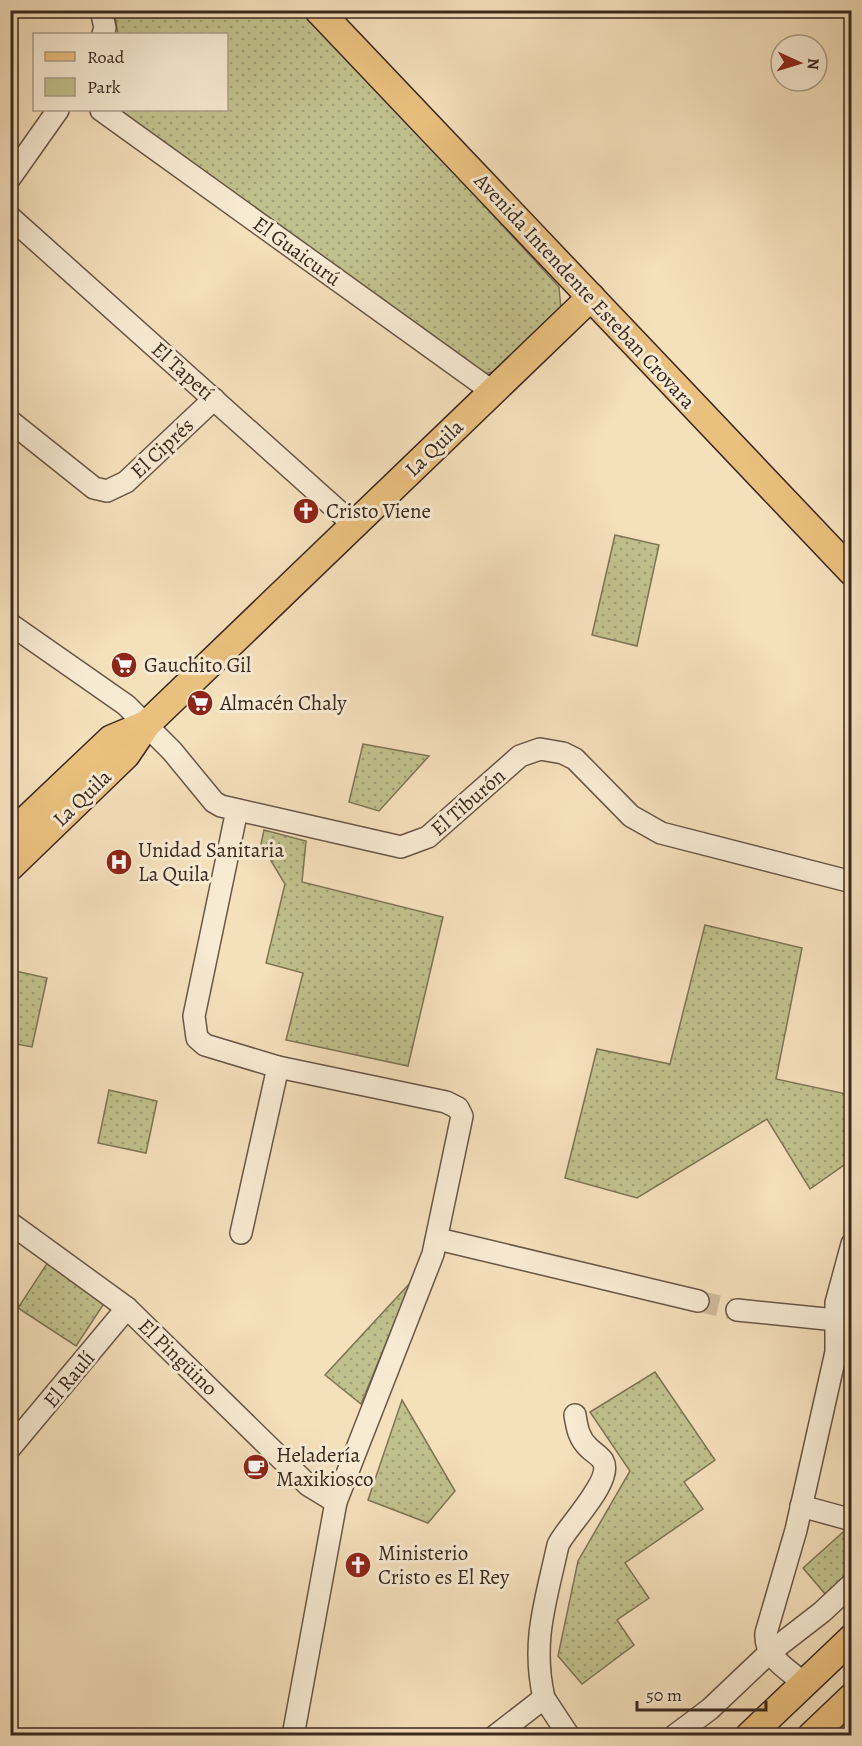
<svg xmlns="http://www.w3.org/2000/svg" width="862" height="1746" font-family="Alegreya,serif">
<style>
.green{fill:url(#green-dots);stroke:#7e7456;stroke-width:1.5}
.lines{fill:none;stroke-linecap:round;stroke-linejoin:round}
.minor-tunnel{stroke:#d0bb9d;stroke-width:21;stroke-dasharray:21 10;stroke-linecap:butt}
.minor-casing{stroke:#695646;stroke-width:24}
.major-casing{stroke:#3a281f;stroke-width:30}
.minor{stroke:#f8ebd3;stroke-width:21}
.major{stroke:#eac07e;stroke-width:27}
.labels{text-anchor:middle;stroke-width:6;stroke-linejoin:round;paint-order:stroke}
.street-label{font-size:21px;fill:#3a281f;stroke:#f8ebd3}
.poi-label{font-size:21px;fill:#3a281f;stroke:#f8ebd3;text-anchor:start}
</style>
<defs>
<pattern id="green-dots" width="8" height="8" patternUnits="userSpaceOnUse" patternTransform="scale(1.5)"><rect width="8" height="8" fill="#c1c18d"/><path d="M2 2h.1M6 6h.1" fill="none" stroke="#9e9d73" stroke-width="1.8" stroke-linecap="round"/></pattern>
</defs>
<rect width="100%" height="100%" fill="#f5e0bc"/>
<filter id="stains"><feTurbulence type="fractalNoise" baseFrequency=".00333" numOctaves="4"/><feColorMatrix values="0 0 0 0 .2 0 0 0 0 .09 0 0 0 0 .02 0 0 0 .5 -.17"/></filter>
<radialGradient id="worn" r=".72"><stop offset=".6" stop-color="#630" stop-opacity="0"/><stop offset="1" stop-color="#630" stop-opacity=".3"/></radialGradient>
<g class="green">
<path d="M114,11H302L395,108L559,287L561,310L499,370L489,373H478L117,110H226V34H118Z"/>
<path d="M615,535L659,545L637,646L592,635Z"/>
<path d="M363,744L429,756L379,811L349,802Z"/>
<path d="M264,830L306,841L302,882L443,917L408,1066L286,1040L303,973L266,963L285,884L261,844Z"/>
<path d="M705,925L802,948L776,1079L851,1095V1160L810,1189L767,1119L637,1198L565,1178L597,1049L670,1064Z"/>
<path d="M11,970L47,978L32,1047L11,1043Z"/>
<path d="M109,1090L157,1101L146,1153L98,1143Z"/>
<path d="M52,1256L109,1296L76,1346L18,1308Z"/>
<path d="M411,1282L361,1404L325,1375Z"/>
<path d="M655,1372L715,1460L684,1482L703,1509L625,1563L649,1598L617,1620L634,1645L582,1684L558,1656L578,1561L630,1471L590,1412Z"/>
<path d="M402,1400L455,1491L428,1523L368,1500Z"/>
<path d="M851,1525V1595L838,1609L803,1568Z"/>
</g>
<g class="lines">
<path class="minor-tunnel" d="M698,1301L737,1310"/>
<defs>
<g id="minor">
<path d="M101,10L105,28L103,34"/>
<path d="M101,110L493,392"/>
<path d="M10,178L58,110"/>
<path d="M10,217L354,525"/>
<path d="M10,421L94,488L107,491L126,482L214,399"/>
<path d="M10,624L126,705L172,751L214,802L221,806L401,847L428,837L520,756L540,749L563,753L575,759L631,816L661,833L852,882"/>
<path d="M237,810L194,1016L197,1038L205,1045L278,1067L446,1102L458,1108L462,1116L433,1254L336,1502L293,1736"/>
<path d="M10,1223L127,1308L308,1485L336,1502"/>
<path d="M241,1233L278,1067"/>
<path d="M438,1239L698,1301"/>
<path d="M737,1310L836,1320"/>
<path d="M10,1448L127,1308"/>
<path d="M801,1506L852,1520"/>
<path d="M804,1683C787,1669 764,1657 766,1633L796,1530L836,1352V1303L852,1244"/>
<path d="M544,1698C531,1641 546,1601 558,1545C566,1527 614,1481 603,1461C600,1456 593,1452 589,1448C579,1439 577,1428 575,1415"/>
<path d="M495,1736L544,1698L569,1736"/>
<path d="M674,1736L710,1709L769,1653L822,1612L852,1584"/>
</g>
<g id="major">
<path d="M318,10L852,572"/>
<path d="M10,835L111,739L147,724"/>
<path d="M10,867L126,755L147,724L591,297"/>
<path d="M749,1736L852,1638"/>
<path d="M811,1736L852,1697"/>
</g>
</defs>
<use href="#minor" class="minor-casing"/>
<use href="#major" class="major-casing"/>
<use href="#minor" class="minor"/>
<use href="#major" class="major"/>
</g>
<defs>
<symbol id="church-disc" viewBox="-11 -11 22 22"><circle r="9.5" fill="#8f2418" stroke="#f8ebd3"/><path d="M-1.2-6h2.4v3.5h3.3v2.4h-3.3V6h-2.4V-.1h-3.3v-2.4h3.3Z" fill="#fff"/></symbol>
<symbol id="supermarket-disc" viewBox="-11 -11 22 22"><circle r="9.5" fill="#8f2418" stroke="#f8ebd3"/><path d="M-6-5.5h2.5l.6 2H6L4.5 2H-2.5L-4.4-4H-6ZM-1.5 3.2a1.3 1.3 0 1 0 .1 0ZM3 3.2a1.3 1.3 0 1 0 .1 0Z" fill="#fff"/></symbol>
<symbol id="hospital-disc" viewBox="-11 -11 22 22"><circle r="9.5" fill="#8f2418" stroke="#f8ebd3"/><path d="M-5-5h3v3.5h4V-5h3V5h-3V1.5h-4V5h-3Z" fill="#fff"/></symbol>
<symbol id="cafe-disc" viewBox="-11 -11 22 22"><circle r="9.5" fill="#8f2418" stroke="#f8ebd3"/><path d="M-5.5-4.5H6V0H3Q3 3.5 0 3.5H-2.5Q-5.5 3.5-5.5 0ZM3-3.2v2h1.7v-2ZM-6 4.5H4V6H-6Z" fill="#fff"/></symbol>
</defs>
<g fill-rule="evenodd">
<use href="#church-disc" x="291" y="496" width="30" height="30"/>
<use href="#supermarket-disc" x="109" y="650" width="30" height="30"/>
<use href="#supermarket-disc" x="185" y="688" width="30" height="30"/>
<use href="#hospital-disc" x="104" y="847" width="30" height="30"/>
<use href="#cafe-disc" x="241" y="1452" width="30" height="30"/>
<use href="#church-disc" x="343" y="1550" width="30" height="30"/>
</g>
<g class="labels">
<g class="street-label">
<text transform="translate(297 251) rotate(36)" y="7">El Guaicurú</text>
<text transform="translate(585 291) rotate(47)" y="7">Avenida Intendente Esteban Crovara</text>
<text transform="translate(183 371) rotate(42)" y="7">El Tapetí</text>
<text transform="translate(162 448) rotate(-43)" y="7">El Ciprés</text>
<text transform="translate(434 448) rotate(-44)" y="7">La Quila</text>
<text transform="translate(82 798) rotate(-44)" y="7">La Quila</text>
<text transform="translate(468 802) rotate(-41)" y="7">El Tiburón</text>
<text transform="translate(178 1357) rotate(44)" y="7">El Pingüino</text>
<text transform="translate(69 1379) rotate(-50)" y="7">El Raulí</text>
</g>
<g class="poi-label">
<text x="326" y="518">Cristo Viene</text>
<text x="144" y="672">Gauchito Gil</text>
<text x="220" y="710">Almacén Chaly</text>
<text x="138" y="857">Unidad Sanitaria<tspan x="138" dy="24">La Quila</tspan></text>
<text x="276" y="1462">Heladería<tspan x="276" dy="24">Maxikiosco</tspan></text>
<text x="378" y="1560">Ministerio<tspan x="378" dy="24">Cristo es El Rey</tspan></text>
</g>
</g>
<rect width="862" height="1746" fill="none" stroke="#f5e0bc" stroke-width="36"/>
<rect x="12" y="12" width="838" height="1722" fill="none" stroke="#3a281f" stroke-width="3"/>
<rect x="18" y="18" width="826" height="1710" fill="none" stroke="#3a281f" stroke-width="1.5"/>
<rect x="33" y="33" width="195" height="78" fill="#f8ebd3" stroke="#ac9d8b" stroke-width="1.5"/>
<rect x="45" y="52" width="30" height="9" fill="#eac07e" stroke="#ac9d8b" stroke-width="1.5"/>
<text x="87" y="63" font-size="18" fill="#3a281f">Road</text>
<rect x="45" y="78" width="30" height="18" fill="#c1c18d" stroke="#ac9d8b" stroke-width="1.5"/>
<text x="87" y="93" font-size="18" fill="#3a281f">Park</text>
<g transform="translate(799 63) rotate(94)"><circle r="28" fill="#f8ebd3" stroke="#ac9d8b" stroke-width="1.5"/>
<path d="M0-4.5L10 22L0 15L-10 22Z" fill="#8f2418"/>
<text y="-9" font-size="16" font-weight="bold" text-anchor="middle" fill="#3a281f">N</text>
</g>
<path d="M637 1701v9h129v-9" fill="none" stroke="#3a281f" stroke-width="3"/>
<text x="646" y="1701" font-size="18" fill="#3a281f" stroke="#f8ebd3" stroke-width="4.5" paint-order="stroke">50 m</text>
<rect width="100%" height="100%" filter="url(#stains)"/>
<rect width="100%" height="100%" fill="url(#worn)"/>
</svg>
